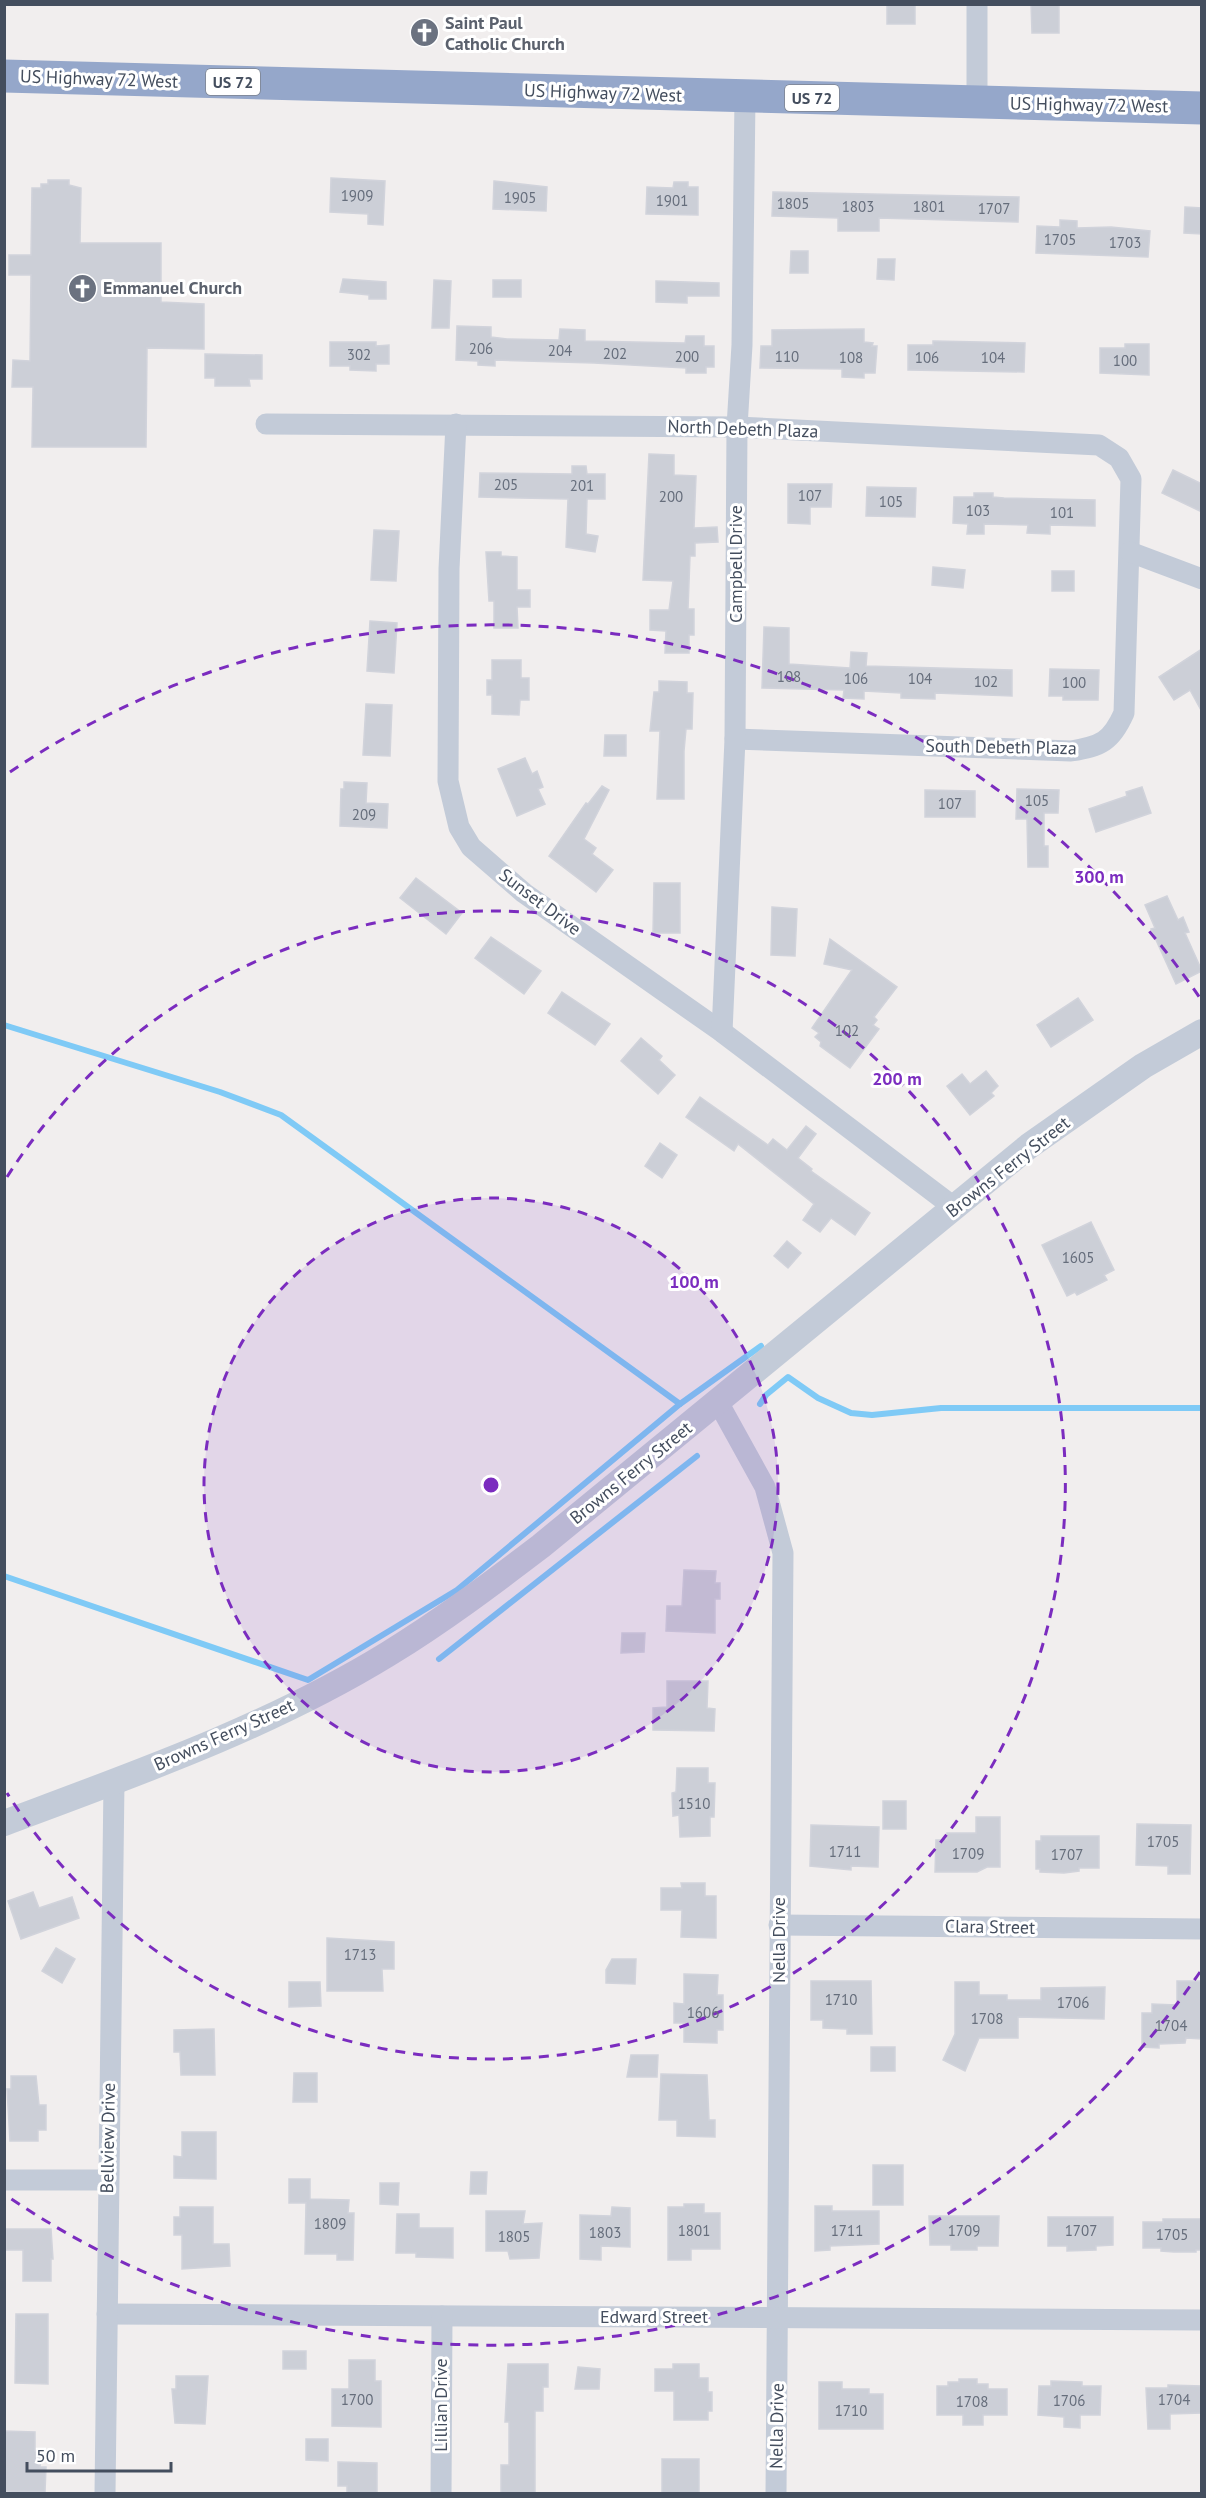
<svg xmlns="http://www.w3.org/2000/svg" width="1206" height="2498" font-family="'PT Sans',sans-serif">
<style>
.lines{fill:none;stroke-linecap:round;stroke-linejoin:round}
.stream{stroke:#7fcaf6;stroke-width:6}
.building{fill:#cccfd7;stroke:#d1d3db;stroke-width:1.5}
.minor{stroke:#c3cbd8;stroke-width:21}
.tertiary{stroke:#c3cbd8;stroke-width:26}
.trunk{stroke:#95a7ca;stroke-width:33}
.ring{fill:none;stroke:#7b2cbf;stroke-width:3;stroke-dasharray:10 8}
.labels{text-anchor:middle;stroke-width:6;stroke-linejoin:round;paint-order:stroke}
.number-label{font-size:15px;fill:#666e7c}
.shield{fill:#fff;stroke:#7c838e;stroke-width:1.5}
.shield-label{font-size:16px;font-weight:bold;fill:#444e5e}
.worship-label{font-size:18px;font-weight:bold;fill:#5b616d;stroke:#fff;text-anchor:start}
.street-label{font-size:18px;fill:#444e5e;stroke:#fff}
.centre{fill:#7b2cbf;stroke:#fff;stroke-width:3}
.ring-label{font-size:18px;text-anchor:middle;font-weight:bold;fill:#7b2cbf;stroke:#fff;stroke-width:6;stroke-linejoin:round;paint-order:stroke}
</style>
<rect width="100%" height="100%" fill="#f1eeee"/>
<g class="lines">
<g class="stream">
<path d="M4,1025L220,1092L281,1115L680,1404L761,1346"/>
<path d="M760,1404L766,1395L788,1377L818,1398L851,1413L872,1415L941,1408H1202"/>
<path d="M4,1576L308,1680L457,1590L680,1404"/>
<path d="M439,1659L697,1456"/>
</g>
</g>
<g class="building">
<rect x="887" y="4" width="28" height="20"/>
<path d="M1031,4H1059V33H1032Z"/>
<path d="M331,178L385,181L383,225L368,224V214L330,212Z"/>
<path d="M48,180H69V185L81,188L80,243H161V302L204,304V349L147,348L146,447H32L33,387H12L13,360L30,361L31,275H9V255H31L32,188H41V184H48Z"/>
<path d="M494,181L547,187L546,211L493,209Z"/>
<path d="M674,182H688V187H698V215L646,214L647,187L673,188Z"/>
<path d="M773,192L1019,197L1018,222L879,218V231H838V218L772,216Z"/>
<path d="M1185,207L1202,208V234L1184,233Z"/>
<path d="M1060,220L1077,221V228L1111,227L1150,231L1148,257L1036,253L1037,226L1060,227Z"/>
<path d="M791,251H808V273H790Z"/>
<path d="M878,259H895L894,280L877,279Z"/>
<path d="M343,279L386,282V299H369V295L340,292Z"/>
<path d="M434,280L451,281L449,328H432Z"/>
<rect x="493" y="280" width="28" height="17"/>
<path d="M656,281L719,283V296H687V303L656,302Z"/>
<path d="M457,326L491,327V337L507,339L559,340L560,329L585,330V341L685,343L686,336H704V346H714V367H706V373H686V368L594,363L495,360V366L478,365V361L456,360Z"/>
<path d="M864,329V342L873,343L872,346H877L875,373H864V378L842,377V369L760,368L761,346H772V330Z"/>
<path d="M933,341L1025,343L1024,372L908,370V345H933Z"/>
<path d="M330,342H376V346L389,345V364H376V371L350,370V366H330Z"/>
<path d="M1125,344H1149V375L1100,373V348H1125Z"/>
<path d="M205,354L262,355V379H249L250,386H215V378H205Z"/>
<path d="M649,454L674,455V475L696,476L694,528L717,527L718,542L695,543V556H690L688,609H694V635H689V653H665L666,631L650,630V610H669L673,581L643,580Z"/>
<path d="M572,466H586L587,474H605V499H587L586,534L598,536L595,552L566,547L568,499L479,497L480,473L572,474Z"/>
<path d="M1173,470L1202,484V512L1162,493Z"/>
<path d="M788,484H832L831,507H810V524L788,523Z"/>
<path d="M867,487L916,488L915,517L866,516Z"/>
<path d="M974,493H993V497L1004,498L1095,500V526L1050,525V534L1027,533L1028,525L984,524V534H967L968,524L953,523L954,497H974Z"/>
<path d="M374,530L399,531L396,581L371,580Z"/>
<path d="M486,552H501V556L517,557V590H530V607H517L518,628H494V601H489Z"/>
<path d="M933,567L965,570L963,588L932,585Z"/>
<rect x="1052" y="571" width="22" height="20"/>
<path d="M370,621L397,623L394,673L367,671Z"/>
<path d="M764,627L789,628V664L850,668L851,652L867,653L866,666L1012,670V696L935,693V699L901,698V693L864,691V699L843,698L844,690L762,688Z"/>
<path d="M1202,649V712L1190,690L1174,700L1159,677Z"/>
<path d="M492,660H521V678H529V700H520L519,715L492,714V695H487V680H492Z"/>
<path d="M1050,669L1099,670L1098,700H1063V696H1049Z"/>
<path d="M659,681L687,682V693H693L692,729H686L684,751V799H657L660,731H650L654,692H659Z"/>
<path d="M366,704L392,705L390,756L363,755Z"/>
<path d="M605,735H626V756H604Z"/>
<path d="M525,758L532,774L537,771L543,787L538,789L545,804L517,816L498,769Z"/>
<path d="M344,782L367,783L366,803L388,804L387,828L340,826L341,789H344Z"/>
<path d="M602,786L609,790L584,839L596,848L592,854L613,870L596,892L549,856L586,803L588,804Z"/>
<path d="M1142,787L1151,813L1096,832L1089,809L1127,796L1126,792Z"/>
<path d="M1017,789L1059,790L1058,813H1044V846H1048V867H1028L1027,819H1016Z"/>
<path d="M925,790L975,791V817H925Z"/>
<path d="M416,878L462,913L446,934L400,898Z"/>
<path d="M654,883H680V933H653Z"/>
<path d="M1167,896L1178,920L1183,917L1189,932L1185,933L1202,971L1176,984L1151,929L1155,928L1145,905Z"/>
<path d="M772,907L797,909L795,956L771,955Z"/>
<path d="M491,937L541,971L524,994L475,958Z"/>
<path d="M830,939L897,987L874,1017L877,1020L873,1025L879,1029L850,1068L820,1046L821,1042L815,1037L819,1033L812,1028L852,970L824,964Z"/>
<path d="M562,992L610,1024L595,1045L548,1013Z"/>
<path d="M1078,998L1093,1020L1051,1047L1037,1025Z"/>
<path d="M641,1038L662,1056L659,1060L675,1075L658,1094L621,1061Z"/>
<path d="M986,1071L998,1086L991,1093L994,1096L970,1115L947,1086L962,1074L970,1084Z"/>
<path d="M700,1097L768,1145L773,1139L787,1150L806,1126L816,1134L798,1158L812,1169L811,1171L870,1213L855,1235L831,1218L820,1232L803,1220L814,1204L738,1144L734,1151L686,1117Z"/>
<path d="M660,1143L677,1155L662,1178L645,1166Z"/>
<path d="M1091,1222L1114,1270L1104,1275L1107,1280L1077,1295L1075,1292L1067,1296L1042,1245Z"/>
<path d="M787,1241L801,1253L788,1268L774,1256Z"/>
<path d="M684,1570L716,1571L715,1583H720V1599H715V1633L666,1631L667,1606H682Z"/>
<path d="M622,1633H645L644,1652L621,1653Z"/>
<path d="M667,1681H708L707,1708L715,1709L714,1731L653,1730V1708L667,1707Z"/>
<path d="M677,1768H708V1783H715L714,1817H710V1836L680,1837L679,1815L673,1816L672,1793L676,1792Z"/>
<rect x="883" y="1801" width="23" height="28"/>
<path d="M976,1817H1000V1867H987L977,1872H935L936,1840H947V1833H976Z"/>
<path d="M1137,1824L1191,1825L1190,1874H1168V1866L1136,1865Z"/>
<path d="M811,1825L879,1827L878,1867L851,1866V1870L810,1866Z"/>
<path d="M1041,1836H1099V1868H1079V1871L1064,1873L1040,1872V1869H1036V1841H1041Z"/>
<path d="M681,1883H705V1896H716V1938L681,1937L682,1910H661V1888H682Z"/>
<path d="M33,1892L39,1908L72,1897L79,1918L21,1939L8,1901Z"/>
<path d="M327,1938L394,1942V1969H382L383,1991H327Z"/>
<path d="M56,1948L75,1959L62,1983L42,1971Z"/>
<path d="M612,1959H636L635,1984L606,1983V1970Z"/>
<path d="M684,1974L718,1975L717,1995H723V2030H717V2043L684,2042V2023H674V2003L684,2004Z"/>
<path d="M811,1981H871L872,2034H847V2029L823,2028V2020H811Z"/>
<path d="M1177,1981H1201V2039L1186,2038L1185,2043L1159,2044V2048L1142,2047V2013H1152V2004L1177,2005Z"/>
<path d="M289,1982H320L321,2006L289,2007Z"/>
<path d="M955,1982H979V1995H1007V2000H1041V1988L1105,1987L1104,2019L1018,2017V2038H979L965,2071L943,2060L955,2034Z"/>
<path d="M214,2029L215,2075H181L180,2052H174V2030Z"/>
<rect x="871" y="2047" width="24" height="24"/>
<path d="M631,2055H658L657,2077H627Z"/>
<path d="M294,2073H317V2102H293Z"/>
<path d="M661,2074L707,2075L709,2120H715V2137L677,2136V2120H659Z"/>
<path d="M11,2076H36L39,2105H46V2130H38V2141H10L7,2089H11Z"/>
<path d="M182,2132H216V2179L174,2178V2156L182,2157Z"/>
<rect x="873" y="2165" width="30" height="40"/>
<path d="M471,2172H487L486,2194H470Z"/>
<path d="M289,2179H310V2199L349,2200L348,2213H354L353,2260H337V2254H305L306,2203H289Z"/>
<path d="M380,2183H399L398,2205L380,2204Z"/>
<path d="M684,2204H704V2213H720V2249H691V2260H668V2207H684Z"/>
<path d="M815,2206H832V2211H879V2244L830,2246V2250L815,2251Z"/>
<path d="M180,2207H213V2244H229L230,2266L182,2269V2235H174V2217H180Z"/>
<path d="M612,2207L630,2208V2247L601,2246V2260L580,2259V2215L611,2216Z"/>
<path d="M486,2211H525L523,2224L542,2223L539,2258L510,2259L508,2251H486Z"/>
<path d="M397,2214H419V2228H453V2258L416,2257V2253H396Z"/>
<path d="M929,2216H999L998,2246H977V2250H951V2245H930Z"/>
<path d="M1048,2217H1113V2245L1096,2246V2250L1067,2251V2246H1048Z"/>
<path d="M1163,2219H1202V2250H1196V2252H1174L1161,2251V2248H1143V2222H1163Z"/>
<path d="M6,2229H51L53,2259H51V2281H23V2250H6Z"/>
<path d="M16,2314H48V2384L15,2383Z"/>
<rect x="283" y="2351" width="23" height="18"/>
<path d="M349,2360H375V2381H381V2427L332,2426V2389H349Z"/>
<path d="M508,2364H548V2387H543V2411H535V2493H501V2465H509V2422H505Z"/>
<path d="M673,2364H699V2378H708V2392H712V2411H708V2420H674V2391H655V2369H673Z"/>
<path d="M578,2367L600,2369L599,2389H575Z"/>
<path d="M176,2376H208L205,2424L175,2423L172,2389H176Z"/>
<path d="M959,2379H977V2384H988V2389H1007V2415H983V2425H963V2415H937V2386H948V2382H959Z"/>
<path d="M1051,2381L1082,2382V2386H1101L1100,2415H1080V2428L1064,2427V2417L1038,2415L1039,2386H1051Z"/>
<path d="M819,2382H842V2389H869V2394H883V2429H819Z"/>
<path d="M1168,2385L1202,2386V2413L1170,2414V2429H1148L1146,2388H1168Z"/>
<path d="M4,2431L35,2432V2451H41L40,2467H46L45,2492L4,2491Z"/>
<path d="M306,2439H328V2461L306,2460Z"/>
<rect x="662" y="2459" width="37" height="34"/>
<path d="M338,2462L377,2463V2493H347V2486H338Z"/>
</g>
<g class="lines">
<g class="minor">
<path d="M977,4V103"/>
<path d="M266,424L737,427L1099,445L1119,458L1131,479L1124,713C1111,742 1101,746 1071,751L735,739"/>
<path d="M456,424L449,569L448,781L459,827L471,847L524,893L722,1032L955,1208"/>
<path d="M1130,552L1202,579"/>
<path d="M722,1032L735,739L737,427L742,345L745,97"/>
<path d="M718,1402L765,1487L783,1553L776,2494"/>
<path d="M779,1925L1202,1929"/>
<path d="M4,2180H107"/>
<path d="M107,2314L1202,2320"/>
<path d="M105,2494L114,1782"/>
<path d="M441,2494L442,2316"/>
</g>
<path class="tertiary" d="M4,1823C135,1774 269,1727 388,1654C442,1621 491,1584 541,1546L1029,1146L1143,1066L1202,1032"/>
<path class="trunk" d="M4,76L1202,108"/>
</g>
<circle cx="491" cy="1485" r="287" fill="#7b2cbf" fill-opacity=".12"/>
<g class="ring">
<circle cx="491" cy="1485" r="287"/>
<path d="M7 1177A574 574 0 1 1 7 1793"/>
<path d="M1200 1972A860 860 0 0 1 10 2198M10 772A860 860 0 0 1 1200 998"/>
</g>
<defs>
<symbol id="church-disc" viewBox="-11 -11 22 22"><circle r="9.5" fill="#6b7280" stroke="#fff"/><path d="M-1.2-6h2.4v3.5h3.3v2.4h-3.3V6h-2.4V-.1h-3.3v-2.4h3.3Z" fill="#fff"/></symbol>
</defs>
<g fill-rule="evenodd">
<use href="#church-disc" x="408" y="16" width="33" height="33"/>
<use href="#church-disc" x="66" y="272" width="33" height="33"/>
</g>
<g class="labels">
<g class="number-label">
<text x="357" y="201">1909</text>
<text x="520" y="203">1905</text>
<text x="672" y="206">1901</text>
<text x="793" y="209">1805</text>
<text x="858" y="212">1803</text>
<text x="929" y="212">1801</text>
<text x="994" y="214">1707</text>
<text x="1060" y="245">1705</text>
<text x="1125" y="248">1703</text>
<text x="481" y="354">206</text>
<text x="560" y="356">204</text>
<text x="615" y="359">202</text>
<text x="359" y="360">302</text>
<text x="687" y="362">200</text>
<text x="787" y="362">110</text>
<text x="851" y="363">108</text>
<text x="927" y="363">106</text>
<text x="993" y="363">104</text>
<text x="1125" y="366">100</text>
<text x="506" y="490">205</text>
<text x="582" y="491">201</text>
<text x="810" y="501">107</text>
<text x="671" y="502">200</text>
<text x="891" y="507">105</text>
<text x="978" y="516">103</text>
<text x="1062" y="518">101</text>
<text x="789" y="682">108</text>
<text x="856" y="684">106</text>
<text x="920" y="684">104</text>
<text x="986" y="687">102</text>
<text x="1074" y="688">100</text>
<text x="1037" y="806">105</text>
<text x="950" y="809">107</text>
<text x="364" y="820">209</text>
<text x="847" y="1036">102</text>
<text x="1078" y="1263">1605</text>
<text x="694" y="1809">1510</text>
<text x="1163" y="1847">1705</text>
<text x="845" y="1857">1711</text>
<text x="968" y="1859">1709</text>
<text x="1067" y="1860">1707</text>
<text x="360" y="1960">1713</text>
<text x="841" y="2005">1710</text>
<text x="1073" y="2008">1706</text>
<text x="703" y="2018">1606</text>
<text x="987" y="2024">1708</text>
<text x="1171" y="2031">1704</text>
<text x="330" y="2229">1809</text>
<text x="694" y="2236">1801</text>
<text x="847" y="2236">1711</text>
<text x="964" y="2236">1709</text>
<text x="1081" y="2236">1707</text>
<text x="605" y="2238">1803</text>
<text x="1172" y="2240">1705</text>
<text x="514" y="2242">1805</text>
<text x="357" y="2405">1700</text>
<text x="1174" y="2405">1704</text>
<text x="1069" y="2406">1706</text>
<text x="972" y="2407">1708</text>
<text x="851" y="2416">1710</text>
</g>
<g class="shield">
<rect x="206" y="69" width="54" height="26" rx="4.5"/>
<rect x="785" y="85" width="54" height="26" rx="4.5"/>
</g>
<g class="shield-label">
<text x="233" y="88">US 72</text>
<text x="812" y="104">US 72</text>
</g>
<g class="worship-label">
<text x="445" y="29">Saint Paul<tspan x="445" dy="21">Catholic Church</tspan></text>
<text x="103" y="294">Emmanuel Church</text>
</g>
<g class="street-label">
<text transform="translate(99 79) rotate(2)" y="6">US Highway 72 West</text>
<text transform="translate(603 93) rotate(2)" y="6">US Highway 72 West</text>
<text transform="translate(1089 105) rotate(1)" y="6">US Highway 72 West</text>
<text transform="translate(743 429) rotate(2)" y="6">North Debeth Plaza</text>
<text transform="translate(736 564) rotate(-90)" y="6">Campbell Drive</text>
<text transform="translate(1001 747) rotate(1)" y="6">South Debeth Plaza</text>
<text transform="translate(540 902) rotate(37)" y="6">Sunset Drive</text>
<text transform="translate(1008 1167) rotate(-38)" y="6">Browns Ferry Street</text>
<text transform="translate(631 1473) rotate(-39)" y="6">Browns Ferry Street</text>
<text transform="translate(224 1735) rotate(-24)" y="6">Browns Ferry Street</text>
<text transform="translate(990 1927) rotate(1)" y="6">Clara Street</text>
<text transform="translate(779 1940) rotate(-90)" y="6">Nella Drive</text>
<text transform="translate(108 2138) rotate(-89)" y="6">Bellview Drive</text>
<text x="654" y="2323">Edward Street</text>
<text transform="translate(441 2405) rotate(-90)" y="6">Lillian Drive</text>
<text transform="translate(777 2426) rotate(-89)" y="6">Nella Drive</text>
</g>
</g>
<circle cx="491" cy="1485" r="9" class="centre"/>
<g class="ring-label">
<text x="1099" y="883">300 m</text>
<text x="897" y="1085">200 m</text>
<text x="694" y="1288">100 m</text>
</g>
<rect width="1206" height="2498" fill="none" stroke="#444e5e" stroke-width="12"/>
<path d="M27 2462v9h144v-9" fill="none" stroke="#444e5e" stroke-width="3"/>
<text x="36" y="2462" font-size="18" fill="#444e5e" stroke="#ffffff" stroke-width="4.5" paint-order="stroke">50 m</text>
</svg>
